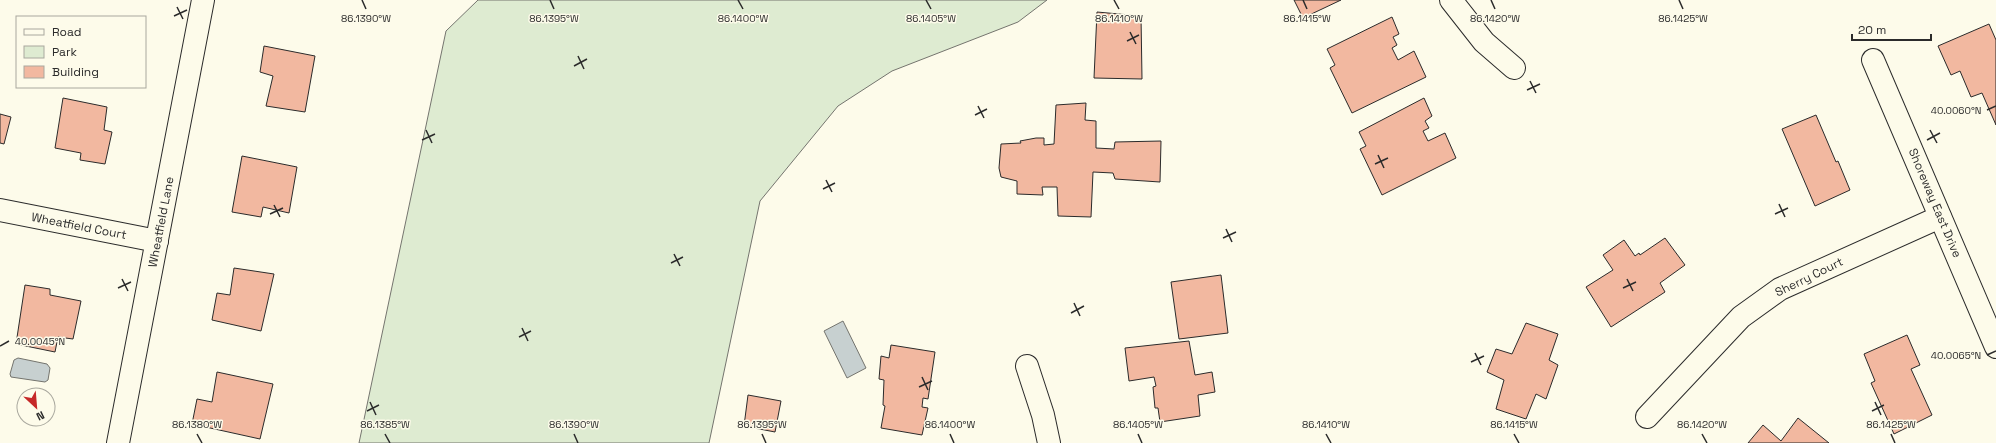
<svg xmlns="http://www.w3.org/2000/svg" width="1996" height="443" font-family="'Space Grotesk',sans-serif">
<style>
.green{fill:#deebd1;stroke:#74746e}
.water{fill:#c7d0d0;stroke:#74746e}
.building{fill:#f2b8a0;stroke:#2b2b2b}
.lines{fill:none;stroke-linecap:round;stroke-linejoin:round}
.minor-casing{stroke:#2b2b2b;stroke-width:24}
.minor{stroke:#fdfbea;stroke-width:22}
.ticks{fill:none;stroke:#2b2b2b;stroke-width:1.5}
.labels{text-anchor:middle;stroke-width:3;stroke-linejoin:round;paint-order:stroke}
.street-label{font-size:12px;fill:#2b2b2b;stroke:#fdfbea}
.ticks-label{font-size:10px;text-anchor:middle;fill:#2b2b2b;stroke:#fdfbea;stroke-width:3;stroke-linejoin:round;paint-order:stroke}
</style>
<rect width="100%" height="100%" fill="#fdfbea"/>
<path class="green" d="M478,0H1047L1018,22L892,71L838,106L760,201L709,443H359L446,31Z"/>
<g class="water">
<path d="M843,321L866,368L847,378L824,331Z"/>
<path d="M18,358L47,364L50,368L48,380L45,382L11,377L10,374L14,360Z"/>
</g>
<g class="building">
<path d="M1294,0H1341L1303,18Z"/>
<path d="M1097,12L1141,16L1142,79L1094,78Z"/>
<path d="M1392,17L1399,34L1393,37L1397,45L1392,48L1398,60L1414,51L1426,77L1352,113L1330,68L1335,65L1327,49Z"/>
<path d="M1989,24L1996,40V125L1982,93L1971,97L1960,71L1951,75L1938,46Z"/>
<path d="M264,46L315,56L305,112L266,106L273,76L260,72Z"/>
<path d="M63,98L107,107L104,130L112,132L105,164L80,160L81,153L55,148Z"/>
<path d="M1424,98L1432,116L1425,121L1429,128L1423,131L1428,141L1445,133L1456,158L1382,195L1360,149L1366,146L1359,132Z"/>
<path d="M1086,103L1085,120L1096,121V148L1114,149L1115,142L1161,141L1160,182L1115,179L1113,173L1093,172L1091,217L1058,216L1057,187H1042L1043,195L1017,194V181L1001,177L999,168L1001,144L1021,143L1020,141L1036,138H1044V145L1054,144L1056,105Z"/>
<path d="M0,114L11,117L4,144L0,143Z"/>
<path d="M1816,115L1836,162L1838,161L1850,190L1815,206L1782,129Z"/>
<path d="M242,156L297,167L289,213L263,207L261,217L232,212Z"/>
<path d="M1665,238L1685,265L1660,283L1665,292L1611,327L1586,287L1613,270L1603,255L1624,240L1635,256L1639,253L1640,255Z"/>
<path d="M234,268L274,274L261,331L212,320L217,293L230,295Z"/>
<path d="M1221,275L1228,333L1179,339L1171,282Z"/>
<path d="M25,285L50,289V295L81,301L73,339L58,337L55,352L16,344Z"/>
<path d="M1526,323L1558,334L1549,360L1558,365L1546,399L1536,394L1526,419L1496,409L1504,380L1487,372L1496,349L1512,354Z"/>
<path d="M1907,335L1920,365L1911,369L1932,415L1894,434L1871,383L1875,381L1864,354Z"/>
<path d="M1189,341L1195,375L1212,372L1215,392L1198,395L1200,416L1160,422L1158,408H1155L1153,387L1156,386L1154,377L1129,381L1125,348Z"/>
<path d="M891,345L935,352L928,399L923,398L922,407L928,408L922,435L881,428L885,406L883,405L884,380L879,379L881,356L889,358Z"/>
<path d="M217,372L273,384L260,439L192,424L197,399L212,402Z"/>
<path d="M748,395L781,401L775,432L744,426Z"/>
<path d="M1798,418L1829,443H1748L1763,425L1781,441Z"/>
</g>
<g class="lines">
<defs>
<g id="minor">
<path d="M1451,0L1484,42L1514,68"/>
<path d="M1873,60L1996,347"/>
<path d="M0,210L157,241"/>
<path d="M1027,366L1043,415L1049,443"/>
<path d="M1647,417L1741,317L1780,289L1940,217"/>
<path d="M118,443L203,0"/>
</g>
</defs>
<use href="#minor" class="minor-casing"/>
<use href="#minor" class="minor"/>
</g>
<path class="ticks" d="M362,0L366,9M550,0L554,9M738,0L743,9M926,0L931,9M1114,0L1119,9M1303,0L1307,9M1491,0L1495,9M1679,0L1683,9M177,7L183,19M174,16L187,10M1130,32L1136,44M1127,41L1139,35M578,56L584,69M574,66L587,59M1530,81L1536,93M1527,90L1540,84M978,106L984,118M1987,110L1996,106M975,115L987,109M426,130L432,143M1930,130L1937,143M422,140L435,134M1927,140L1940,133M1378,155L1384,168M1375,164L1388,158M826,180L832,192M823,189L835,183M1779,204L1785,217M274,205L280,217M270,214L283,208M1775,214L1788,208M1226,229L1232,242M1223,238L1236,232M674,254L680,266M671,263L683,257M122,279L128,291M1627,279L1633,291M118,288L131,282M1623,288L1636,282M1074,303L1080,316M1071,313L1084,306M522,328L528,341M519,337L531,331M0,346L9,341M1475,353L1481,365M1987,355L1996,351M1471,362L1484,356M922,377L928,390M919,387L932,381M370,402L376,415M1875,402L1881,415M367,411L379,405M1872,411L1884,405M197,434L202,443M385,434L390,443M574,434L578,443M762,434L766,443M950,434L954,443M1138,434L1142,443M1326,434L1331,443M1514,434L1519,443M1702,434L1707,443M1891,434L1895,443"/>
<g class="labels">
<g class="street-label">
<text transform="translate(1935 203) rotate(67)" y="4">Shoreway East Drive</text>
<text transform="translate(161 222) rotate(-79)" y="4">Wheatfield Lane</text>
<text transform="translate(79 226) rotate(11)" y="4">Wheatfield Court</text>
<text transform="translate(1809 277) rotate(-26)" y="4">Sherry Court</text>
</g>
</g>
<g class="ticks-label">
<text x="1307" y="22">86.1415°W</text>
<text x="1683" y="22">86.1425°W</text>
<text x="366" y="22">86.1390°W</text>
<text x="554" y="22">86.1395°W</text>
<text x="743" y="22">86.1400°W</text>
<text x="931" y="22">86.1405°W</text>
<text x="1119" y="22">86.1410°W</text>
<text x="1495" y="22">86.1420°W</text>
<text x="1956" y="114">40.0060°N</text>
<text x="40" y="345">40.0045°N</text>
<text x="1956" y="359">40.0065°N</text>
<text x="197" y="428">86.1380°W</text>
<text x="385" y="428">86.1385°W</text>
<text x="574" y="428">86.1390°W</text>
<text x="762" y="428">86.1395°W</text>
<text x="950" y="428">86.1400°W</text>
<text x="1138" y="428">86.1405°W</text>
<text x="1326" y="428">86.1410°W</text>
<text x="1514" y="428">86.1415°W</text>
<text x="1702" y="428">86.1420°W</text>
<text x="1891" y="428">86.1425°W</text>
</g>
<rect x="16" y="16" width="130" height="72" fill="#fdfbea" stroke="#a9a89e"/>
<rect x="24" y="29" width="20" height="6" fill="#fdfbea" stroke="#a9a89e"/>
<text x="52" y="36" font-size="12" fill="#2b2b2b">Road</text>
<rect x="24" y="46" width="20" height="12" fill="#deebd1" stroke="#a9a89e"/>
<text x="52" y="56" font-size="12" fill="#2b2b2b">Park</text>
<rect x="24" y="66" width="20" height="12" fill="#f2b8a0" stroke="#a9a89e"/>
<text x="52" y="76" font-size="12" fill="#2b2b2b">Building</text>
<g transform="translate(36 407) rotate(154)"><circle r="19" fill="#fdfbea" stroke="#a9a89e"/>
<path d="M0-3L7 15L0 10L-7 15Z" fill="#c62828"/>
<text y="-6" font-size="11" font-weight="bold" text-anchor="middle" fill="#2b2b2b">N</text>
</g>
<path d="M1852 34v6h79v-6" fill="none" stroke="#2b2b2b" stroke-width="2"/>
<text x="1858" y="34" font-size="12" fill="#2b2b2b" stroke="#fdfbea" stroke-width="3" paint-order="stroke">20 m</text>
</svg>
